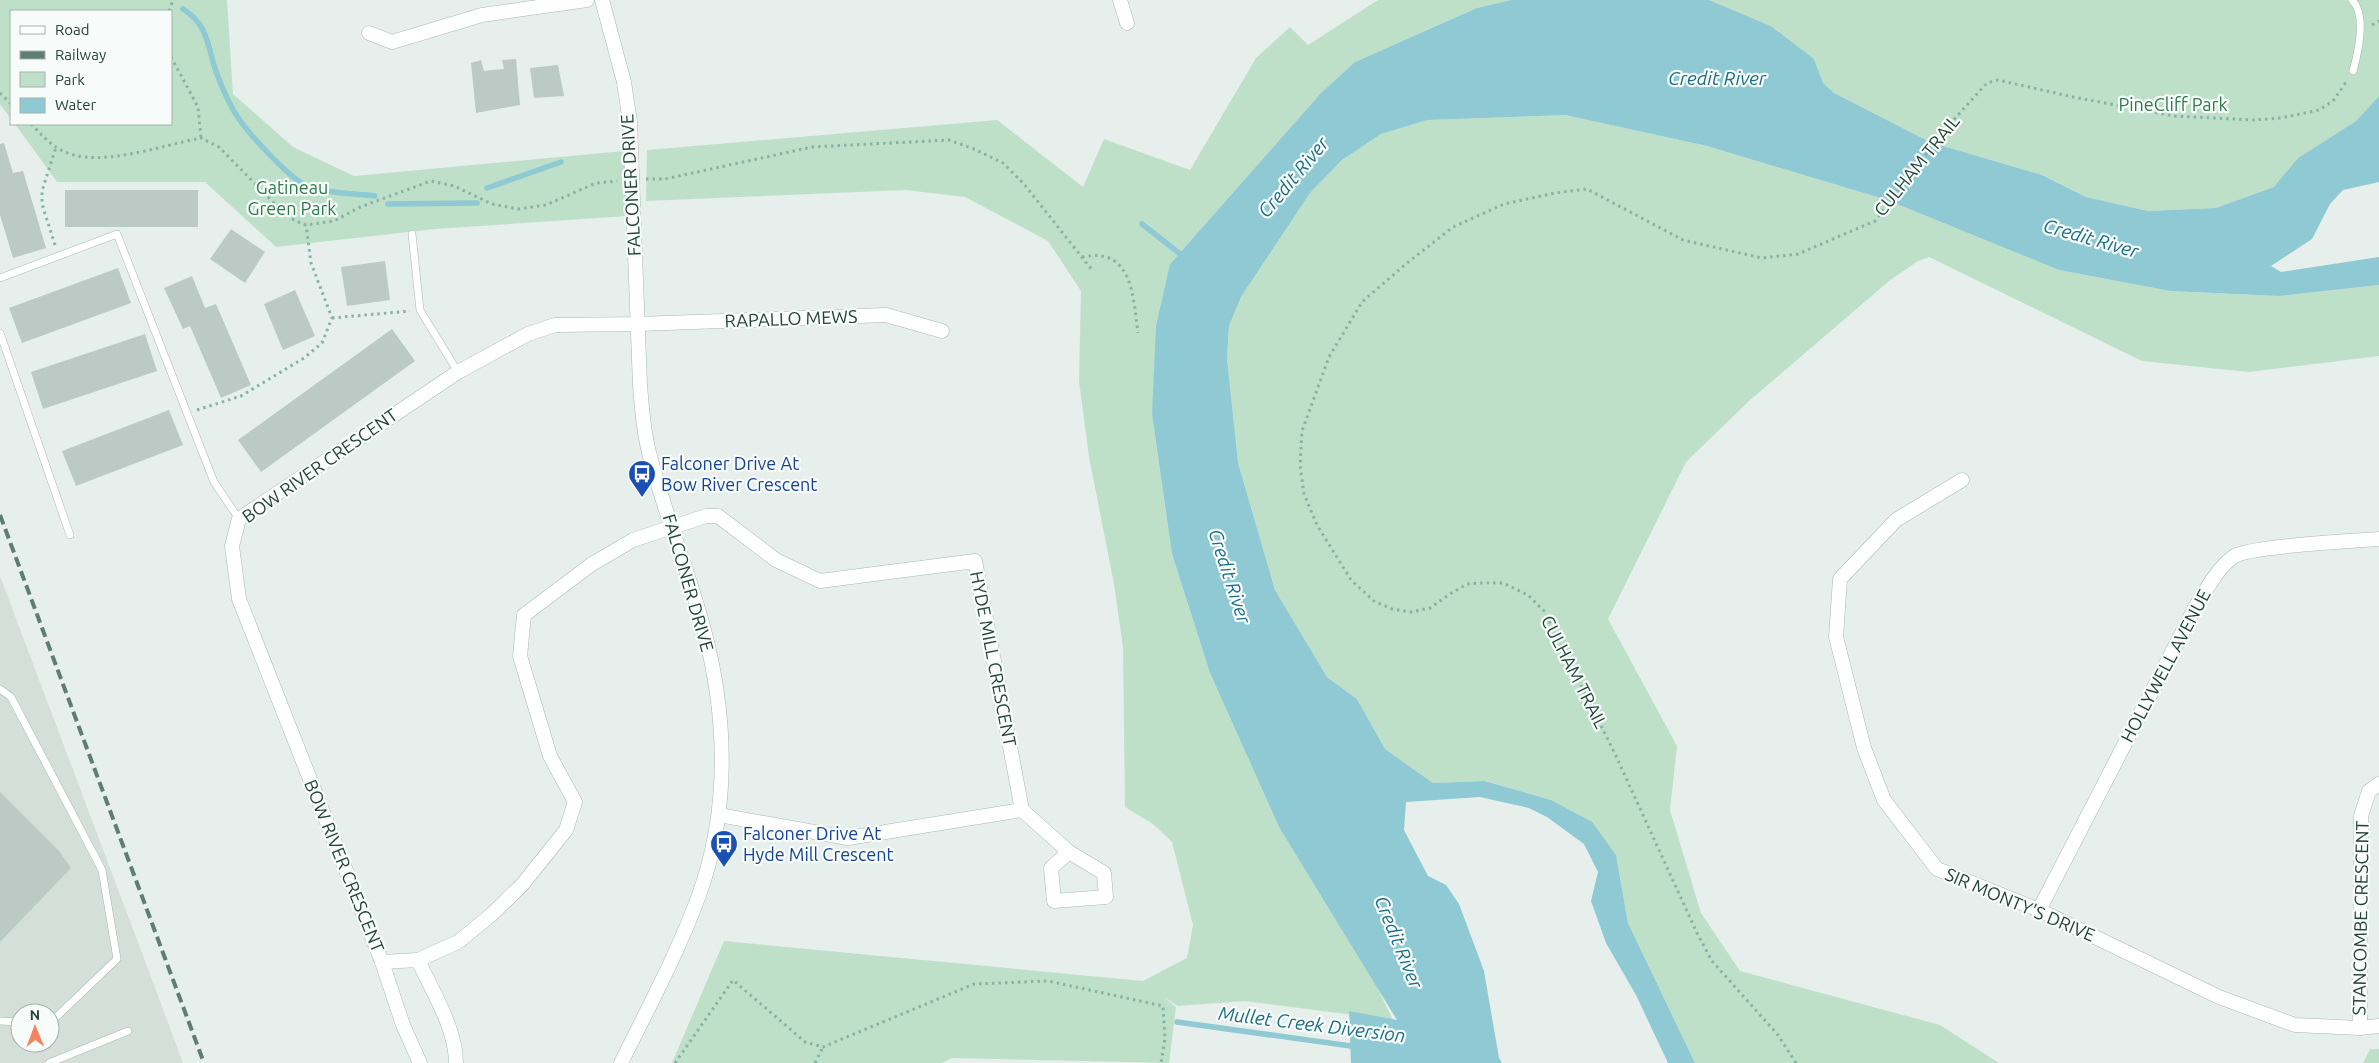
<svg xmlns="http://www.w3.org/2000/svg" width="2379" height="1063" font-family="Ubuntu,sans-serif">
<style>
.built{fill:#d4dfda;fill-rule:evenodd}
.green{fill:#bfe0c8}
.water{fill:#8ec9d4}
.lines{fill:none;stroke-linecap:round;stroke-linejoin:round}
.stream{stroke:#8ec9d4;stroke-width:5.5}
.building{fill:#bbcac4}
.lane-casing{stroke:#a8b8b2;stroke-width:8}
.street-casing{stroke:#a8b8b2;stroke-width:15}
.path{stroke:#86b3a5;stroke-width:3;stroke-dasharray:2.5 4;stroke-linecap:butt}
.lane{stroke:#fff;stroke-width:7}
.street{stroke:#fff;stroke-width:14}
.rail{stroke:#5f7d75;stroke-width:4;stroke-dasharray:10 5;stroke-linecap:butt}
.labels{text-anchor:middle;stroke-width:4.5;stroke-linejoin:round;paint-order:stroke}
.park-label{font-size:18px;fill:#2d7a4b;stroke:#f7fbf9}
.street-label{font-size:18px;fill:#24423a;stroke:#f7fbf9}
.transit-label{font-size:18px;fill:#164399;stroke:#f7fbf9;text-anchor:start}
.water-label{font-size:19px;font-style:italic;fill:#1c6f80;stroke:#f7fbf9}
</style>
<rect width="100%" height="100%" fill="#e6efeb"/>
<path class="built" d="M0,576L154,985L183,1063H0ZM20,1013H50V1043H20Z"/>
<g class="green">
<path d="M0,0H227L233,94L293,147L354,176L624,151L628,216L435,229L276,247L205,182H57L15,124H171V11H11V119L0,104Z"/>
<path d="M1378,0H1511L1477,8L1355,62L1321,93L1170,264L1152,414L1172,554L1210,673L1279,827L1373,979L1393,1020L1245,1001L1178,1006L1164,997L1176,1007L1169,1063L952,1058L942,1063H672L724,941L1143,981L1187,958L1193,925L1172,842L1153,824L1125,807L1123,647L1114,584L1089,457L1079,381L1081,291L1048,241L965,197L906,190L646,201L647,150L997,120L1083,187L1104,139L1190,170L1256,58L1290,27L1308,45Z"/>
<path d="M1709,0H2379V96L2356,121L2298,158L2275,187L2216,208L2148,211L2086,197L2042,175L1930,142L1834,93L1823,83L1814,59L1771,26Z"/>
<path d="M1565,115L1707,146L1887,200L2059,270L2170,291L2279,296L2379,285V356L2249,372L2142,361L1929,257L1918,261L1889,281L1749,401L1686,462L1608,619L1677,746L1670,810L1701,913L1740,971L1940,1025L1999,1063H1695L1628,923L1616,855L1551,800L1486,781L1433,783L1385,749L1357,699L1327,677L1275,590L1238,463L1227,358L1229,326L1241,297L1310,193L1342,160L1381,134L1426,120Z"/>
<path d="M2370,1049H2379V1063H2363Z"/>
</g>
<path class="water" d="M1511,0H1709L1771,26L1814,59L1823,83L1834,93L1930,142L2042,175L2086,197L2148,211L2216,208L2274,187L2298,158L2356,121L2379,96V182L2343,190L2330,204L2312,239L2271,266L2281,272L2379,257V285L2279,296L2170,291L2059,270L1887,200L1707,146L1565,115L1427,120L1381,134L1342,160L1310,193L1241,297L1229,326L1227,358L1238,463L1275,590L1327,677L1357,699L1385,749L1433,783L1485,781L1551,800L1592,822L1616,855L1628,923L1695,1063H1668L1636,995L1606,943L1591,901L1598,872L1584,844L1547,817L1529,808L1480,797L1406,802L1404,830L1428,876L1446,885L1459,904L1484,971L1499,1058L1502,1063H1351L1349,1011L1397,1020L1279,827L1210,673L1172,554L1152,414L1156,326L1170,264L1321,93L1355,62L1477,8Z"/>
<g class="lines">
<g class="stream">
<path d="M183,9C210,26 207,48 217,74C223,90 229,105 239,119C250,135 290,179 307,186C327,194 353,193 375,196"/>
<path d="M487,188L561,162"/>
<path d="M388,204L477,203"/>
<path d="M1142,224L1184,257"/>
<path d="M1177,1022L1358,1047"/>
</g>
</g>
<g class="building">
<path d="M516,59L520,105L476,113L471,63L481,60L484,71L493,70L504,69L502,60Z"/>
<path d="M558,65L564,96L534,98L530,68Z"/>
<path d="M4,143L13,173L23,171L46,248L13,258L0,215V144Z"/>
<rect x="65" y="190" width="133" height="37"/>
<path d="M231,229L265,252L245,283L210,259Z"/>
<path d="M385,261L390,300L347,306L341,267Z"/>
<path d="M118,268L131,303L22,343L9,308Z"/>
<path d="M192,276L205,308L216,304L251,385L221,398L190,326L183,329L164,288Z"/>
<path d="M295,290L315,336L283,350L264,304Z"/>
<path d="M392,329L415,361L261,472L238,440Z"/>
<path d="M145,334L157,371L43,409L31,372Z"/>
<path d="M169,410L183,445L76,486L62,451Z"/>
<path d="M0,792L59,851L71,868L0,942Z"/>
</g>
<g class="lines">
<defs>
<g id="lane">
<path d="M2352,0C2367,15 2358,53 2353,71"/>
<path d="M412,234L420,310L458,372"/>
<path d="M0,278L117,234L214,482L239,519"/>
<path d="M0,333L70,535"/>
<path d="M0,689L11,697L102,870L117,959L50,1023"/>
<path d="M0,1021L20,1022"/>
<path d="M49,1063L128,1031"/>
</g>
<g id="street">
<path d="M602,0L624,82L630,122L640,385C642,410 644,436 651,460C666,517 689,573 704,630C727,716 730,810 699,895C678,953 648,1008 621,1063"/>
<path d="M1120,0L1127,23"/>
<path d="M369,33L392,42L482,15L587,0"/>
<path d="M1962,480L1896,520L1840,579L1836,637L1864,748L1884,800L1937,869L2039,910L2219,997L2295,1025L2360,1028L2379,1026"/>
<path d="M1022,810L1069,852L1104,873L1106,897L1054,901L1051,868L1069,852"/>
<path d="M2039,910L2196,606C2206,590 2217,569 2233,557C2247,546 2355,541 2379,539"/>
<path d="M418,960L458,942L491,915L522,885L566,830L575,802L550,756L520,656L524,615L592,564L633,540L706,516H718L776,560L820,581L975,561L1022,810L848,838L719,815"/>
<path d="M382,962L418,960C432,991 456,1028 456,1063"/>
<path d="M2360,1028L2361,816L2369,791L2379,784"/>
<path d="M420,1063L403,1025L382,962L239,599L232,546L239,519L458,372L528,334L555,325L638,324L886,315L942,331"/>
</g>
</defs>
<use href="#lane" class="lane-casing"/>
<use href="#street" class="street-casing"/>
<g class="path">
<path d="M169,11L173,0"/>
<path d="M2372,25L2379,21"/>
<path d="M171,57L198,107L201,138"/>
<path d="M0,93L11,104"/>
<path d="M31,124C41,134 50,145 63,151C97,169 163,145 201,138L219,147L276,205L294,220L306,225L334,221L360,207L431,181L454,186L492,204L518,209L546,205L596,183L617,181"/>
<path d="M646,179H665L812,147L949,140L974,149L1003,163L1024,184L1092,270"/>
<path d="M55,245L42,204V191L56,147"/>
<path d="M1082,257C1133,246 1133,297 1138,333"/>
<path d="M332,318L410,311"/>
<path d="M197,410L241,396L304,358L322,343L332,318L311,263L306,225"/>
<path d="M675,1063L733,980L805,1042L823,1047L974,984L1048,981L1163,1006L1165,1038L1161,1063"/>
<path d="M815,1063L823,1047"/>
<path d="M1796,1063L1778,1035L1712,961L1697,933L1616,756L1544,611L1528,595L1503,583H1481L1467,584L1450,594L1430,608L1411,612L1392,609L1374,601L1351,580L1317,525L1304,494L1300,465L1302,431L1329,357L1362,302L1407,263L1453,227L1504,204L1555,193L1587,189L1683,240L1762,258L1798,254L1875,221L1948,126L1987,83L1998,80L2073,97L2174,116L2253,120L2281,118L2319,110L2333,101L2347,81"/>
</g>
<use href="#lane" class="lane"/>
<use href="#street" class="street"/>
<path class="rail" d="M0,515L204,1063"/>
</g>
<defs>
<symbol id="bus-pin" viewBox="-11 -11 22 30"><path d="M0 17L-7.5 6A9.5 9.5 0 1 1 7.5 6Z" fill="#1a4fb4" stroke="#f7fbf9"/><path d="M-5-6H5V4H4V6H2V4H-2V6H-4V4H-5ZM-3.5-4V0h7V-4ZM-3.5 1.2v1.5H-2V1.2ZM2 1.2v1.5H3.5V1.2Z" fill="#fff"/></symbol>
</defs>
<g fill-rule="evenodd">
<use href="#bus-pin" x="626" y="458" width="32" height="43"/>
<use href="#bus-pin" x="708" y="828" width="32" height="43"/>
</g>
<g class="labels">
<g class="park-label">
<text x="2173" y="111">PineCliff Park</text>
<text x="292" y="194">Gatineau<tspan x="292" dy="21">Green Park</tspan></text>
</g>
<g class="street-label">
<text transform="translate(1917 166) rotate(-51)" y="6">CULHAM TRAIL</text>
<text transform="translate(631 185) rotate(-93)" y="6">FALCONER DRIVE</text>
<text transform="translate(791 319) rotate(-2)" y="6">RAPALLO MEWS</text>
<text transform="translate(320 466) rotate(-35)" y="6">BOW RIVER CRESCENT</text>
<text transform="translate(688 583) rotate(74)" y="6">FALCONER DRIVE</text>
<text transform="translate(993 659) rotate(79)" y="6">HYDE MILL CRESCENT</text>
<text transform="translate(2166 666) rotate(-62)" y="6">HOLLYWELL AVENUE</text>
<text transform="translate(1574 672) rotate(63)" y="6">CULHAM TRAIL</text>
<text transform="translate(344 866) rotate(68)" y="6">BOW RIVER CRESCENT</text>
<text transform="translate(2020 905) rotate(23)" y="6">SIR MONTY'S DRIVE</text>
<text transform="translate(2361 918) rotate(-89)" y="6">STANCOMBE CRESCENT</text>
</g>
<g class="transit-label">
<text x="661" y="470">Falconer Drive At<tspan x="661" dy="21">Bow River Crescent</tspan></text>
<text x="743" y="840">Falconer Drive At<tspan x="743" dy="21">Hyde Mill Crescent</tspan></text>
</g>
<g class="water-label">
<text x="1717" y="85">Credit River</text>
<text transform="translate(1293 177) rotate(-50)" y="7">Credit River</text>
<text transform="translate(2091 238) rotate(16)" y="7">Credit River</text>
<text transform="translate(1230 576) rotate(72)" y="7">Credit River</text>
<text transform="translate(1399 942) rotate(68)" y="7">Credit River</text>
<text transform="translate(1312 1024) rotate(7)" y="7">Mullet Creek Diversion</text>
</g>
</g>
<rect x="10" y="10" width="162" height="115" fill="#f7fbf9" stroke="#a3b1ad"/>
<rect x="20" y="26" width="25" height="8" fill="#ffffff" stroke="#a3b1ad"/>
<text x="55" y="35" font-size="15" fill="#24423a">Road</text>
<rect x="20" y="51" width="25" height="8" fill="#5f7d75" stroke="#a3b1ad"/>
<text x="55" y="60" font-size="15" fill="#24423a">Railway</text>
<rect x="20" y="72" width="25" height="15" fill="#bfe0c8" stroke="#a3b1ad"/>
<text x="55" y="85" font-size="15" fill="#24423a">Park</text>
<rect x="20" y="98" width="25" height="15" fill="#8ec9d4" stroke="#a3b1ad"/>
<text x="55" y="110" font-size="15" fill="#24423a">Water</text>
<g transform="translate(35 1028) rotate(359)"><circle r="24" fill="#f7fbf9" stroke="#a3b1ad"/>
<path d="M0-4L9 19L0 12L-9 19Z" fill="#f4845f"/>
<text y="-8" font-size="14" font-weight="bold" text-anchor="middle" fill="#24423a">N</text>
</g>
</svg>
